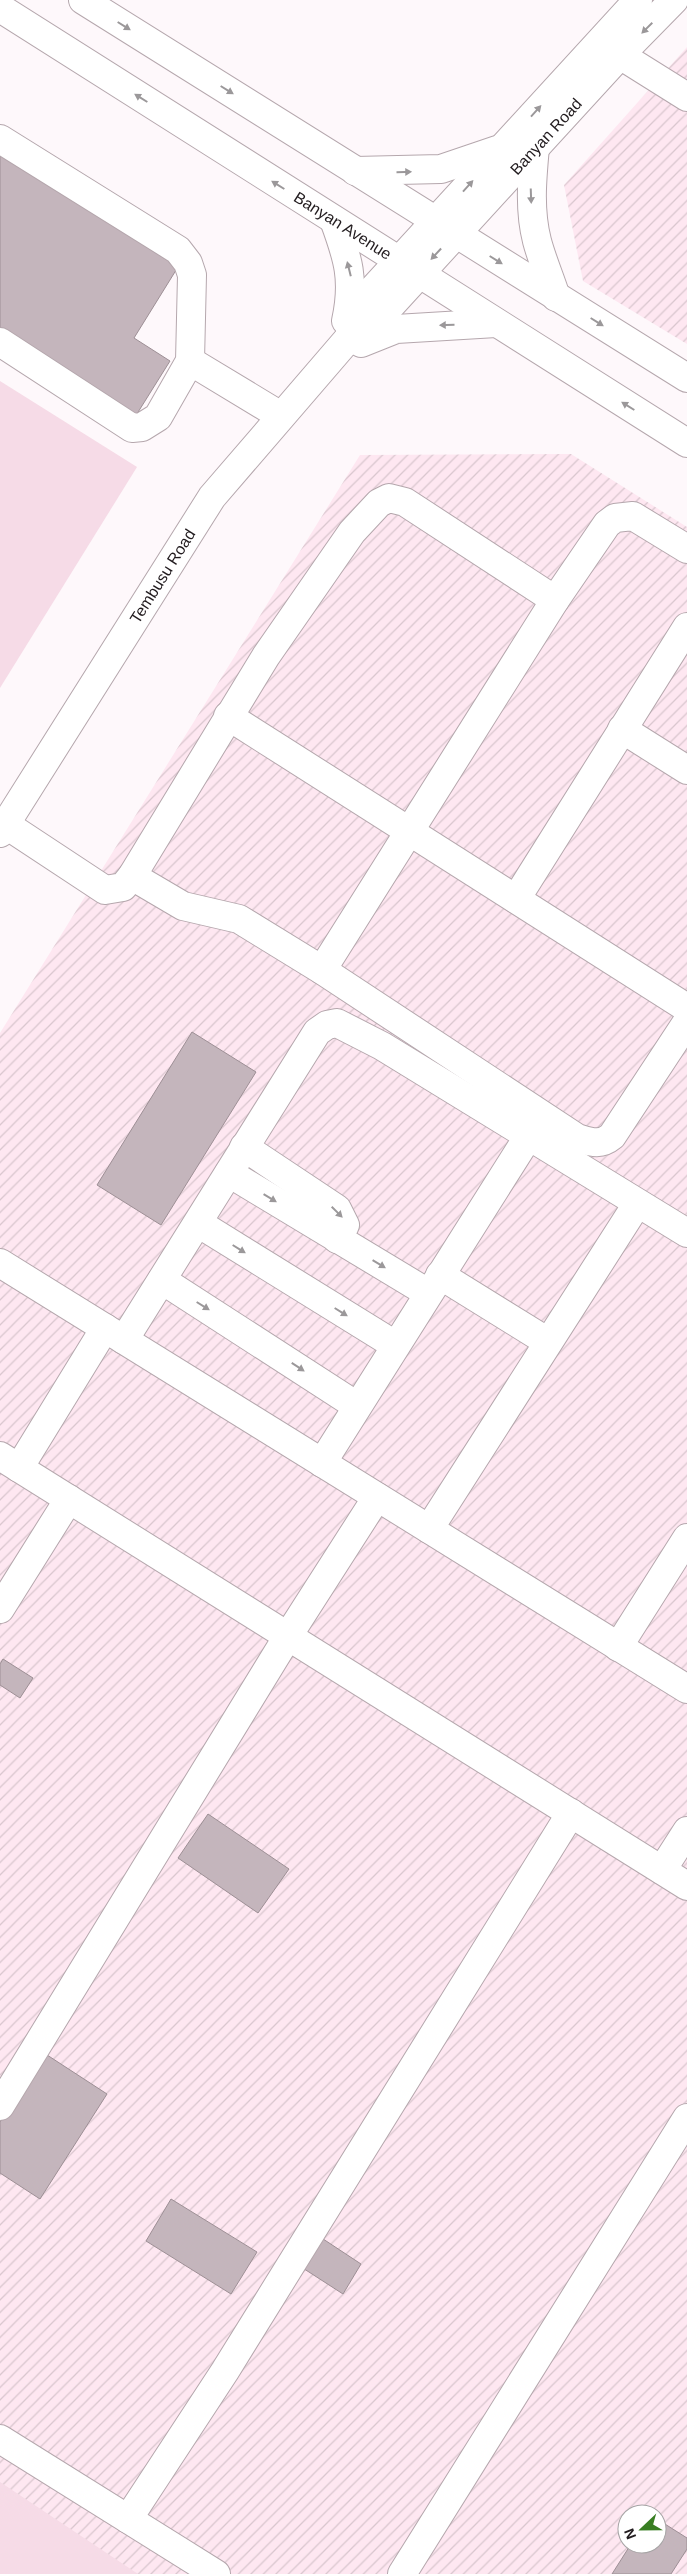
<svg xmlns="http://www.w3.org/2000/svg" width="687" height="2574" font-family="Arial,sans-serif">
<style>
.industrial{fill:url(#industrial-furrows);fill-rule:evenodd}
.grass{fill:#f6dbe7}
.building{fill:#c4b5bc;stroke:#9d8f95}
.lines{fill:none;stroke-linecap:round;stroke-linejoin:round}
.minor-casing{stroke:#b5a7ad;stroke-width:30}
.minor{stroke:#fff;stroke-width:28}
.oneway{fill:#9b989a}
.labels{text-anchor:middle;stroke-width:4.5;stroke-linejoin:round;paint-order:stroke}
.street-label{font-size:16px;fill:#211b1e;stroke:#fff}
</style>
<defs>
<pattern id="industrial-furrows" width="10" height="10" patternUnits="userSpaceOnUse" patternTransform="scale(1.25)"><rect width="10" height="10" fill="#fee7f1"/><path d="M-1 1l2-2M0 10L10 0M9 11l2-2" fill="none" stroke="#d9c6ce"/></pattern>
</defs>
<rect width="100%" height="100%" fill="#fef8fb"/>
<g class="industrial">
<path d="M687,47V344L583,281L564,185Z"/>
<path d="M571,454L687,527V2574H116L0,2497V1033L360,455ZM627,2514H657V2544H627Z"/>
</g>
<g class="grass">
<path d="M0,381L137,467L0,688Z"/>
<path d="M0,2482L138,2574H0Z"/>
</g>
<g class="building">
<path d="M0,153L178,267L134,338L170,361L135,417L0,331Z"/>
<path d="M192,1032L256,1072L161,1225L97,1185Z"/>
<path d="M3,1659L33,1678L20,1698L0,1685V1664Z"/>
<path d="M208,1814L289,1869L258,1913L178,1858Z"/>
<path d="M44,2053L107,2094L40,2199L0,2173V2122Z"/>
<path d="M171,2199L257,2252L231,2294L146,2241Z"/>
<path d="M314,2233L361,2264L343,2294L295,2263Z"/>
<path d="M657,2519L687,2538V2549L671,2574H612L631,2544H657Z"/>
</g>
<g class="lines">
<defs>
<g id="minor">
<path d="M83,0L687,378"/>
<path id="s1" d="M0,8L687,443"/>
<path d="M620,55L687,97"/>
<path d="M0,139L178,250L188,263L192,275L190,361L158,417L142,427L132,428L0,342"/>
<path d="M535,147C532,179 529,210 537,241C542,260 550,278 556,297"/>
<path d="M355,171L441,169L497,150"/>
<path d="M334,220C348,258 355,280 346,321"/>
<path id="s2" d="M348,339L381,316L620,55L674,0"/>
<path d="M361,343L396,329L496,323"/>
<path d="M190,361L281,416"/>
<path d="M228,716L687,1008"/>
<path d="M622,729L687,770"/>
<path d="M5,824L105,890L123,887L132,876L266,656L352,532L379,503L389,498L405,502L555,600"/>
<path id="s3" d="M0,833L212,497L348,339L365,298L638,0"/>
<path d="M132,876L183,906L239,919L322,970L577,1138C591,1142 600,1146 612,1136L687,1022"/>
<path d="M516,899L687,627"/>
<path d="M322,970L555,600L607,524L615,518L633,516L687,549"/>
<path d="M244,1147L337,1209L345,1225L337,1239"/>
<path d="M229,1173L428,1293"/>
<path d="M198,1223L395,1345"/>
<path d="M0,1263L687,1689"/>
<path d="M440,1275L548,1342"/>
<path d="M162,1280L357,1406"/>
<path d="M124,1340L317,1032L327,1025L337,1023L382,1046L687,1233"/>
<path d="M0,1456L687,1886"/>
<path d="M322,1463L528,1137"/>
<path d="M19,1468L105,1328"/>
<path d="M429,1529L637,1204"/>
<path d="M0,1609L69,1499"/>
<path d="M618,1647L687,1538"/>
<path d="M662,1870L687,1831"/>
<path d="M0,2106L288,1636L377,1497"/>
<path d="M0,2439L216,2574"/>
<path d="M128,2519L225,2371L571,1813"/>
<path d="M402,2574L687,2118"/>
</g>
</defs>
<use href="#minor" class="minor-casing"/>
<use href="#minor" class="minor"/>
</g>
<defs><path id="oneway-solid" d="M-6-.8H1V-3.2L6.5 0L1 3.2V.8H-6Z" transform="scale(1.25)"/></defs>
<g class="oneway">
<use href="#oneway-solid" transform="translate(124 26) rotate(32)"/>
<use href="#oneway-solid" transform="translate(647 28) rotate(135)"/>
<use href="#oneway-solid" transform="translate(227 90) rotate(32)"/>
<use href="#oneway-solid" transform="translate(141 98) rotate(-148)"/>
<use href="#oneway-solid" transform="translate(536 111) rotate(-48)"/>
<use href="#oneway-solid" transform="translate(404 172) rotate(-1)"/>
<use href="#oneway-solid" transform="translate(278 185) rotate(-148)"/>
<use href="#oneway-solid" transform="translate(468 186) rotate(-48)"/>
<use href="#oneway-solid" transform="translate(531 196) rotate(88)"/>
<use href="#oneway-solid" transform="translate(436 254) rotate(133)"/>
<use href="#oneway-solid" transform="translate(496 260) rotate(32)"/>
<use href="#oneway-solid" transform="translate(349 269) rotate(-104)"/>
<use href="#oneway-solid" transform="translate(597 322) rotate(32)"/>
<use href="#oneway-solid" transform="translate(447 325) rotate(179)"/>
<use href="#oneway-solid" transform="translate(628 406) rotate(-148)"/>
<use href="#oneway-solid" transform="translate(270 1198) rotate(31)"/>
<use href="#oneway-solid" transform="translate(337 1212) rotate(45)"/>
<use href="#oneway-solid" transform="translate(239 1249) rotate(32)"/>
<use href="#oneway-solid" transform="translate(379 1264) rotate(31)"/>
<use href="#oneway-solid" transform="translate(203 1306) rotate(32)"/>
<use href="#oneway-solid" transform="translate(341 1312) rotate(32)"/>
<use href="#oneway-solid" transform="translate(298 1367) rotate(33)"/>
</g>
<g class="labels">
<g class="street-label">
<text dy="6" stroke="none"><textPath href="#s2" startOffset="284">Banyan Road</textPath></text>
<text dy="6" stroke="none"><textPath href="#s1" startOffset="406">Banyan Avenue</textPath></text>
<text dy="6" stroke="none"><textPath href="#s3" startOffset="304">Tembusu Road</textPath></text>
</g>
</g>
<g transform="translate(642 2529) rotate(248)"><circle r="24" fill="#ffffff" stroke="#a6a4a5"/>
<path d="M0-4L9 19L0 12L-9 19Z" fill="#387e22"/>
<text y="-8" font-size="14" font-weight="bold" text-anchor="middle" fill="#211b1e">N</text>
</g>
</svg>
